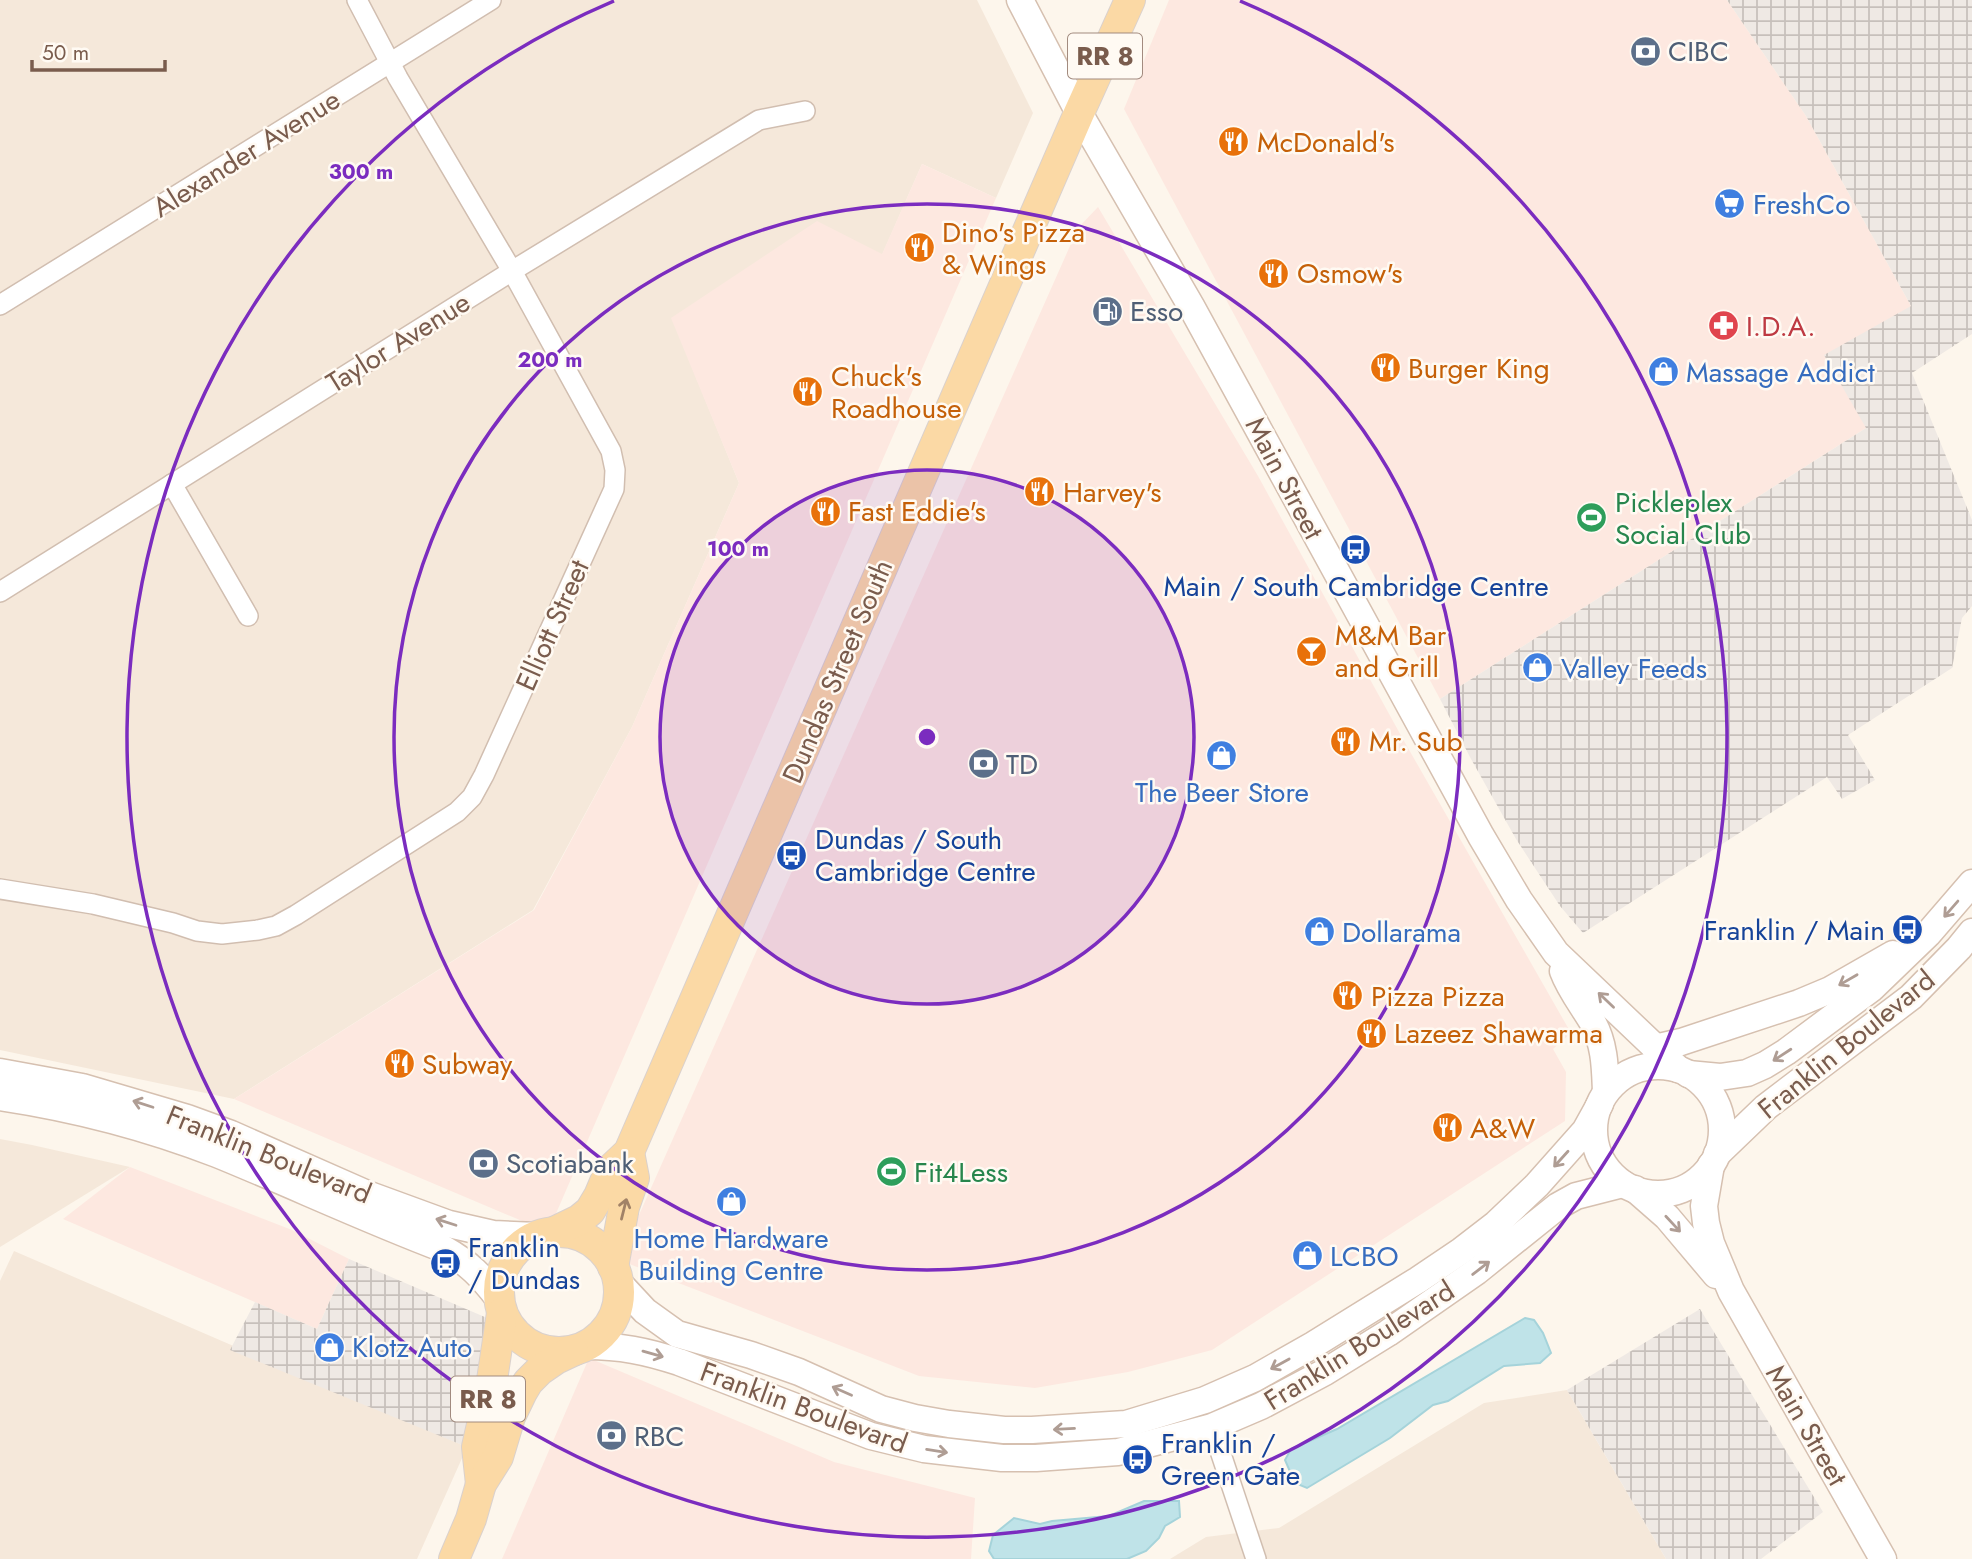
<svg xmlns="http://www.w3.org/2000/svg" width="1972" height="1559" font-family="Jost,sans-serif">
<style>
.residential{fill:#f5e8da}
.commercial{fill:#fde8e0}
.industrial{fill:url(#industrial-grid)}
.water{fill:#bfe3e8;stroke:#a5d3da;stroke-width:2}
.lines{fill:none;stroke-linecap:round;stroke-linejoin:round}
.street-casing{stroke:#d1beb0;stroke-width:22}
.secondary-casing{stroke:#d6c0b0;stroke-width:29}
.primary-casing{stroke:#dad1cd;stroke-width:32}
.street{stroke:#fff;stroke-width:19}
.secondary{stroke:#fff;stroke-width:26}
.primary{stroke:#fbd9a5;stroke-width:30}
.oneway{stroke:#af9d94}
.oneway2{stroke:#a18267}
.ring{fill:none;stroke:#7b2cbf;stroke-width:3.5}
.labels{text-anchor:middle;stroke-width:5;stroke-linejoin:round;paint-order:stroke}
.shield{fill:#fffaf3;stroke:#a28b7f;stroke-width:2}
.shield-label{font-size:26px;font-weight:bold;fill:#7a5c4d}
.service-label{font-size:28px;fill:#4e5e75;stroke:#fffaf3;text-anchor:start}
.food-label{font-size:28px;fill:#c56008;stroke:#fffaf3;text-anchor:start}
.street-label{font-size:28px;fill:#7a5c4d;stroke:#fffaf3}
.shop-label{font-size:28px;fill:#366cbe;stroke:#fffaf3;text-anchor:start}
.health-label{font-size:28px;fill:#be3a42;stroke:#fffaf3;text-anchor:start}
.leisure-label{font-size:28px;fill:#27864d;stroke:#fffaf3;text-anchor:start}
.transit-label{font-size:28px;fill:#164399;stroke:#fffaf3;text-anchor:start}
.centre{fill:#7b2cbf;stroke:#fffaf3;stroke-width:3.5}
.ring-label{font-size:21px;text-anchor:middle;font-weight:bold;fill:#7b2cbf;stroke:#fffaf3;stroke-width:5;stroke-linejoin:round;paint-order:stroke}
</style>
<defs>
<pattern id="industrial-grid" width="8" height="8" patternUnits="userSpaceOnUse" patternTransform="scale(1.75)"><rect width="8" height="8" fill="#efe9e4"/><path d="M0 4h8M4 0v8" fill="none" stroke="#c7c0bb"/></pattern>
</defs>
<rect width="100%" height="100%" fill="#fdf6ec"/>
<g class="residential">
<path d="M0,0H977L1033,113L996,198L922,164L882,255L672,318L739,483L632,727L533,910L234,1099L0,1050Z"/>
<path d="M0,1139L32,1145L130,1167L0,1247Z"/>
<path d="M14,1251L467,1447L417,1559H0V1281Z"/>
<path d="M1567,1390L1666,1559H1170L1206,1537L1279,1528L1484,1403Z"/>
</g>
<g class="commercial">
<path d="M1169,0H1727L1806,116L1911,306L1866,428L1440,699L1124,109Z"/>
<path d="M922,164L996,198L548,1232L234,1099L534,910L632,727L739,483L671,318L817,221L882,254Z"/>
<path d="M1098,207L1258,476L1404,741L1571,1033L1553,1049L1566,1072L1565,1121L1212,1350L1128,1372L1035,1388L919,1376L619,1260L1078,228Z"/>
<path d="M130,1167L292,1230L349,1259L317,1329L63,1219Z"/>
<path d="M589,1358L834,1462L975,1498L971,1559H502Z"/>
</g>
<g class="industrial">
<path d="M1727,0H1972V334L1912,373L1972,520V606L1962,618L1952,668L1848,735L1875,780L1842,799L1827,777L1583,933L1560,906L1516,839L1471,759L1440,699L1866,428L1824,355L1911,306L1806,116Z"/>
<path d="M349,1259L515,1330L467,1447L230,1350L255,1302L317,1329Z"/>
<path d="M1700,1309L1823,1512L1761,1559H1666L1567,1390Z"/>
</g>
<g class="water">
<path d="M1525,1318L1534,1320L1543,1333L1551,1353L1540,1363L1504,1366L1448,1401L1433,1405L1390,1438L1307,1488L1295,1483L1285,1460L1291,1449L1337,1429Z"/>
<path d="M1144,1501H1179L1180,1517L1165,1526L1159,1538L1146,1551L1127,1559H994L989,1551L993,1535L1014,1518L1040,1524L1052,1521L1109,1516Z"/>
</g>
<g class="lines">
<defs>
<g id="street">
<path d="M0,305L491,0"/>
<path d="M172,484L248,616"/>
<path d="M0,592L512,271L759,120L805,111"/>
<path d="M0,889L93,904L173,923L197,931L222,934L258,930L276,926L296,915L457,812L472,797L484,775L614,489L615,470L611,451L512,271L398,78L357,0"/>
<path d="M1212,1427L1256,1559"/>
</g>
<g id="secondary">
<path d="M1020,0L1079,113L1191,306L1481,836L1519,900L1556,953L1678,1069"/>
<path d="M1563,971C1570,990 1583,1006 1593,1023C1605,1045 1605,1068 1606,1092"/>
<path d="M1655,1048L1681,1042L1799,1003L1830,990L1893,954"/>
<circle cx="1658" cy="1130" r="64"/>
<path d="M0,1072L82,1087L187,1118L231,1134L367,1194L449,1224L493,1234L537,1236"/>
<path d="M1688,1074L1720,1077L1747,1073L1765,1065L1786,1052L1872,988L1928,934L1972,883"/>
<path d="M0,1097C74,1108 147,1127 217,1154C293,1185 367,1220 444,1249C469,1263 482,1277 499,1299"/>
<path d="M1717,1154L1766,1107L1911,997L1959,948L1972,932"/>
<path d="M1711,1165L1704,1206L1706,1223L1711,1243L1731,1291L1883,1559"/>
<path d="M1635,1189L1667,1217L1716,1275"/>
<path d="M618,1282L645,1311L677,1334L751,1355L799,1372L881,1409L915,1418L949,1424L1004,1430H1032L1126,1424L1205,1400L1255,1378L1313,1345L1418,1280L1461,1251L1496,1224L1537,1185L1585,1131L1600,1104"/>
<path d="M586,1346C620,1346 646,1351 679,1362L871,1436L924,1449L1002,1458H1036L1118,1452L1212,1427L1261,1406L1325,1372L1388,1333L1477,1271L1558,1206L1576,1196L1623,1184"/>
</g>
<g id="primary">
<circle cx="559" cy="1292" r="60"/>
<path d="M552,1233L579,1220L590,1211L599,1196L610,1170L629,1152L1079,113L1130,0"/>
<path d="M613,1267L624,1207L634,1178L629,1152"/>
<path d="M481,1484L477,1447L492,1380L502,1313"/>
<path d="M454,1559L471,1519L481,1484L498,1457L510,1417L522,1392L528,1382L540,1370L556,1359L573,1351"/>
</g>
</defs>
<use href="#street" class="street-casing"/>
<use href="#secondary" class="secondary-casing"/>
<use href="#primary" class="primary-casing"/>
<use href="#street" class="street"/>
<use href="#secondary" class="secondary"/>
<use href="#primary" class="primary"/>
</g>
<defs><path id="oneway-shaft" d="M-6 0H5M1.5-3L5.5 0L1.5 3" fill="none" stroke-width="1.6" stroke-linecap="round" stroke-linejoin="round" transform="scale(1.75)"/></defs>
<g class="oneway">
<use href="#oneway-shaft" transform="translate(1951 909) rotate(131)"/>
<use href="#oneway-shaft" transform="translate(1848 980) rotate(150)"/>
<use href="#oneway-shaft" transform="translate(1606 1000) rotate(-136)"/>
<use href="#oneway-shaft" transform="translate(1782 1055) rotate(147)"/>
<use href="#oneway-shaft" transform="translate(143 1104) rotate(-162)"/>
<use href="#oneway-shaft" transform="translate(1561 1159) rotate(132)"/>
<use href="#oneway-shaft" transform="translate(446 1222) rotate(-162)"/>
<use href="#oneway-shaft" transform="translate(1673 1224) rotate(47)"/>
<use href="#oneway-shaft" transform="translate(1481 1268) rotate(-38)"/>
<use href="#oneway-shaft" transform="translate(653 1354) rotate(16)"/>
<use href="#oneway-shaft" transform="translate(1280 1364) rotate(151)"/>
<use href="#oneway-shaft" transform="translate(842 1391) rotate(-156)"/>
<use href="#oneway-shaft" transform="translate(1064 1429) rotate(177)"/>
<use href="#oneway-shaft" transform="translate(937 1451) rotate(9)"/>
</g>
<use class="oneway2" href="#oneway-shaft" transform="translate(624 1209) rotate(-76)"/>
<circle cx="927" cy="737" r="267" fill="#7b2cbf" fill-opacity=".12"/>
<g class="ring">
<circle cx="927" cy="737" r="267"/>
<circle cx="927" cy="737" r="533"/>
<path d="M1240 1A800 800 0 1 1 614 1"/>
</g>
<defs>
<symbol id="bank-disc" viewBox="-11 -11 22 22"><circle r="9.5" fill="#5c6f8a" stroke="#fffaf3"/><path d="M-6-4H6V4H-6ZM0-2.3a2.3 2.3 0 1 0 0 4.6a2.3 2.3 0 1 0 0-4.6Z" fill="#fff"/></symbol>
<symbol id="restaurant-disc" viewBox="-11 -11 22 22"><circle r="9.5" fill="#e8710a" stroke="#fffaf3"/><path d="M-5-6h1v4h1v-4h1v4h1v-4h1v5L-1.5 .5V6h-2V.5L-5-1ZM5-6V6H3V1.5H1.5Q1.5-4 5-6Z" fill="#fff"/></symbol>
<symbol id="supermarket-disc" viewBox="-11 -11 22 22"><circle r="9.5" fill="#3f7fe0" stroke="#fffaf3"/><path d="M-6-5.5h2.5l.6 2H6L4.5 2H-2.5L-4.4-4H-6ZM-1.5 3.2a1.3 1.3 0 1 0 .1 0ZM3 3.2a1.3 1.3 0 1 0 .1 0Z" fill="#fff"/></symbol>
<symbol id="fuel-disc" viewBox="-11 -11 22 22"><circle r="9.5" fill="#5c6f8a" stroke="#fffaf3"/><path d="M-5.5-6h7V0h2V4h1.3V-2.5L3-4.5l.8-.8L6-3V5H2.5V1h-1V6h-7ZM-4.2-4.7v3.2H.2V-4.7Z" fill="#fff"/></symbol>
<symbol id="pharmacy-disc" viewBox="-11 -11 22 22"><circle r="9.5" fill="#e0444e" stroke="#fffaf3"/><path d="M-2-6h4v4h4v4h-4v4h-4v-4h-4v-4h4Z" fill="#fff"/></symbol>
<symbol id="shop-disc" viewBox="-11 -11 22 22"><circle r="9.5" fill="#3f7fe0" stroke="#fffaf3"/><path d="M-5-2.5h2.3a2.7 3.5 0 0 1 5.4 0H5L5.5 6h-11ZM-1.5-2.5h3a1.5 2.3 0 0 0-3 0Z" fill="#fff"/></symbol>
<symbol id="stadium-disc" viewBox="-11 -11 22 22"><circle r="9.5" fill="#2e9e5b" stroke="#fffaf3"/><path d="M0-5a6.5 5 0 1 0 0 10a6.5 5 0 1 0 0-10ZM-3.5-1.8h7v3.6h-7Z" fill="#fff"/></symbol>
<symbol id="bus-disc" viewBox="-11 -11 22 22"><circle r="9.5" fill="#1a4fb4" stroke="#fffaf3"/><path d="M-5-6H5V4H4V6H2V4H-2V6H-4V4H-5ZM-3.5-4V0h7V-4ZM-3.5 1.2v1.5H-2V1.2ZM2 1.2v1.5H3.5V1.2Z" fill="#fff"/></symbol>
<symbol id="bar-disc" viewBox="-11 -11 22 22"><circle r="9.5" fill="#e8710a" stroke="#fffaf3"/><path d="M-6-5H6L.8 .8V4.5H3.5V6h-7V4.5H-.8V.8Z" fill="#fff"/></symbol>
</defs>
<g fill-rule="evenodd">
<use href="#bank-disc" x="1628" y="34" width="35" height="35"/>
<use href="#restaurant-disc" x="1216" y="124" width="35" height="35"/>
<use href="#supermarket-disc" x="1712" y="186" width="35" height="35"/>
<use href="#restaurant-disc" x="902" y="230" width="35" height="35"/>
<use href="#restaurant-disc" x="1256" y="256" width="35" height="35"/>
<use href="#fuel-disc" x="1090" y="294" width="35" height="35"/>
<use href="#pharmacy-disc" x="1706" y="308" width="35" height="35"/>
<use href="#restaurant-disc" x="1368" y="350" width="35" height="35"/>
<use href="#shop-disc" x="1646" y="354" width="35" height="35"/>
<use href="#restaurant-disc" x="790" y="374" width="35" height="35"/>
<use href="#restaurant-disc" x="1022" y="474" width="35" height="35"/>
<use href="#restaurant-disc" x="808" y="494" width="35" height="35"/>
<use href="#stadium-disc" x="1574" y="500" width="35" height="35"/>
<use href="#bus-disc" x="1338" y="532" width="35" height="35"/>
<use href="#bar-disc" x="1294" y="634" width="35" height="35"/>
<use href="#shop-disc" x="1520" y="650" width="35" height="35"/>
<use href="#restaurant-disc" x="1328" y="724" width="35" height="35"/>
<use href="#shop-disc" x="1204" y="738" width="35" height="35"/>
<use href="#bank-disc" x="966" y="746" width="35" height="35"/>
<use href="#bus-disc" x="774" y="838" width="35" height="35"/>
<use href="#bus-disc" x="1890" y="912" width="35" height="35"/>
<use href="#shop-disc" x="1302" y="914" width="35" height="35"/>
<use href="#restaurant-disc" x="1330" y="978" width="35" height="35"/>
<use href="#restaurant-disc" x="1354" y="1016" width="35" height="35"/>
<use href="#restaurant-disc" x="382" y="1046" width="35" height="35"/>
<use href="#restaurant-disc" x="1430" y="1110" width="35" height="35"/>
<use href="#bank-disc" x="466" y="1146" width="35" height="35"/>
<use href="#stadium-disc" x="874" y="1154" width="35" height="35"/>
<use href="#shop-disc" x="714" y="1184" width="35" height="35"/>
<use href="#shop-disc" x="1290" y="1238" width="35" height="35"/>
<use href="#bus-disc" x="428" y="1246" width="35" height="35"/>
<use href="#shop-disc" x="312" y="1330" width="35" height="35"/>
<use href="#bank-disc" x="594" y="1418" width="35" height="35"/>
<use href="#bus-disc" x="1120" y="1442" width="35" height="35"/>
</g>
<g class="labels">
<g class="shield">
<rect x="1068" y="33.5" width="74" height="45" rx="5"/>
<rect x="451" y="1376.5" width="74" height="45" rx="5"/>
</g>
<g class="shield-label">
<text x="1105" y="65">RR 8</text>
<text x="488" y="1408">RR 8</text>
</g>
<g class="service-label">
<text x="1668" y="61">CIBC</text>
<text x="1130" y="321">Esso</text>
<text x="1006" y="774">TD</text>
<text x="506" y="1173">Scotiabank</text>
<text x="634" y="1446">RBC</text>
</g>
<g class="food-label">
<text x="1257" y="152">McDonald's</text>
<text x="942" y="242">Dino's Pizza<tspan x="942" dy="32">&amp; Wings</tspan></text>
<text x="1297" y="283">Osmow's</text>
<text x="1408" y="378">Burger King</text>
<text x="831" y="386">Chuck's<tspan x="831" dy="32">Roadhouse</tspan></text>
<text x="1063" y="502">Harvey's</text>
<text x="848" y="521">Fast Eddie's</text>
<text x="1335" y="645">M&amp;M Bar<tspan x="1335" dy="32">and Grill</tspan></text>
<text x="1369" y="751">Mr. Sub</text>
<text x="1371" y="1006">Pizza Pizza</text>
<text x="1394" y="1043">Lazeez Shawarma</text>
<text x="422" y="1074">Subway</text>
<text x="1470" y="1138">A&amp;W</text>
</g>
<g class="street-label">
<text transform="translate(246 153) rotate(-32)" y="10">Alexander Avenue</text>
<text transform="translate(398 342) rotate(-32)" y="10">Taylor Avenue</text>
<text transform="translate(1285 478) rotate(62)" y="10">Main Street</text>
<text transform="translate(552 625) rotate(-66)" y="10">Elliott Street</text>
<text transform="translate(837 671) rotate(-67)" y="10">Dundas Street South</text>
<text transform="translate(1846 1044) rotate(-39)" y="10">Franklin Boulevard</text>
<text transform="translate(269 1154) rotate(22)" y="10">Franklin Boulevard</text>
<text transform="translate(1359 1345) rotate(-32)" y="10">Franklin Boulevard</text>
<text transform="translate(804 1407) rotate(20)" y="10">Franklin Boulevard</text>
<text transform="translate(1807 1425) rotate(60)" y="10">Main Street</text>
</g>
<g class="shop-label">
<text x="1753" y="214">FreshCo</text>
<text x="1686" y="382">Massage Addict</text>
<text x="1561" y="678">Valley Feeds</text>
<text x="1222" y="802" text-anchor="middle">The Beer Store</text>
<text x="1342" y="942">Dollarama</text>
<text x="731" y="1248" text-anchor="middle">Home Hardware<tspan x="731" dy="32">Building Centre</tspan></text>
<text x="1330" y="1266">LCBO</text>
<text x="352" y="1357">Klotz Auto</text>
</g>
<g class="health-label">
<text x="1746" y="336">I.D.A.</text>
</g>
<g class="leisure-label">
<text x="1615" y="512">Pickleplex<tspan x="1615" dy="32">Social Club</tspan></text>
<text x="914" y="1182">Fit4Less</text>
</g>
<g class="transit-label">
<text x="1356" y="596" text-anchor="middle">Main / South Cambridge Centre</text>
<text x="815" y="849">Dundas / South<tspan x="815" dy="32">Cambridge Centre</tspan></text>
<text x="1885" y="940" text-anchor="end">Franklin / Main</text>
<text x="468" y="1257">Franklin<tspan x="468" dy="32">/ Dundas</tspan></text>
<text x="1161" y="1453">Franklin /<tspan x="1161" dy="32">Green Gate</tspan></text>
</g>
</g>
<circle cx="927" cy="737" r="10" class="centre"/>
<g class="ring-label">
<text x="361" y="179">300 m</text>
<text x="550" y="367">200 m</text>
<text x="738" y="556">100 m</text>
</g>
<path d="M32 60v10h133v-10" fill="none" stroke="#7a5c4d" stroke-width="3.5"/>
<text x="42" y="60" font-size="21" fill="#7a5c4d" stroke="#fffaf3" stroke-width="5" paint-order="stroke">50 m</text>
</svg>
